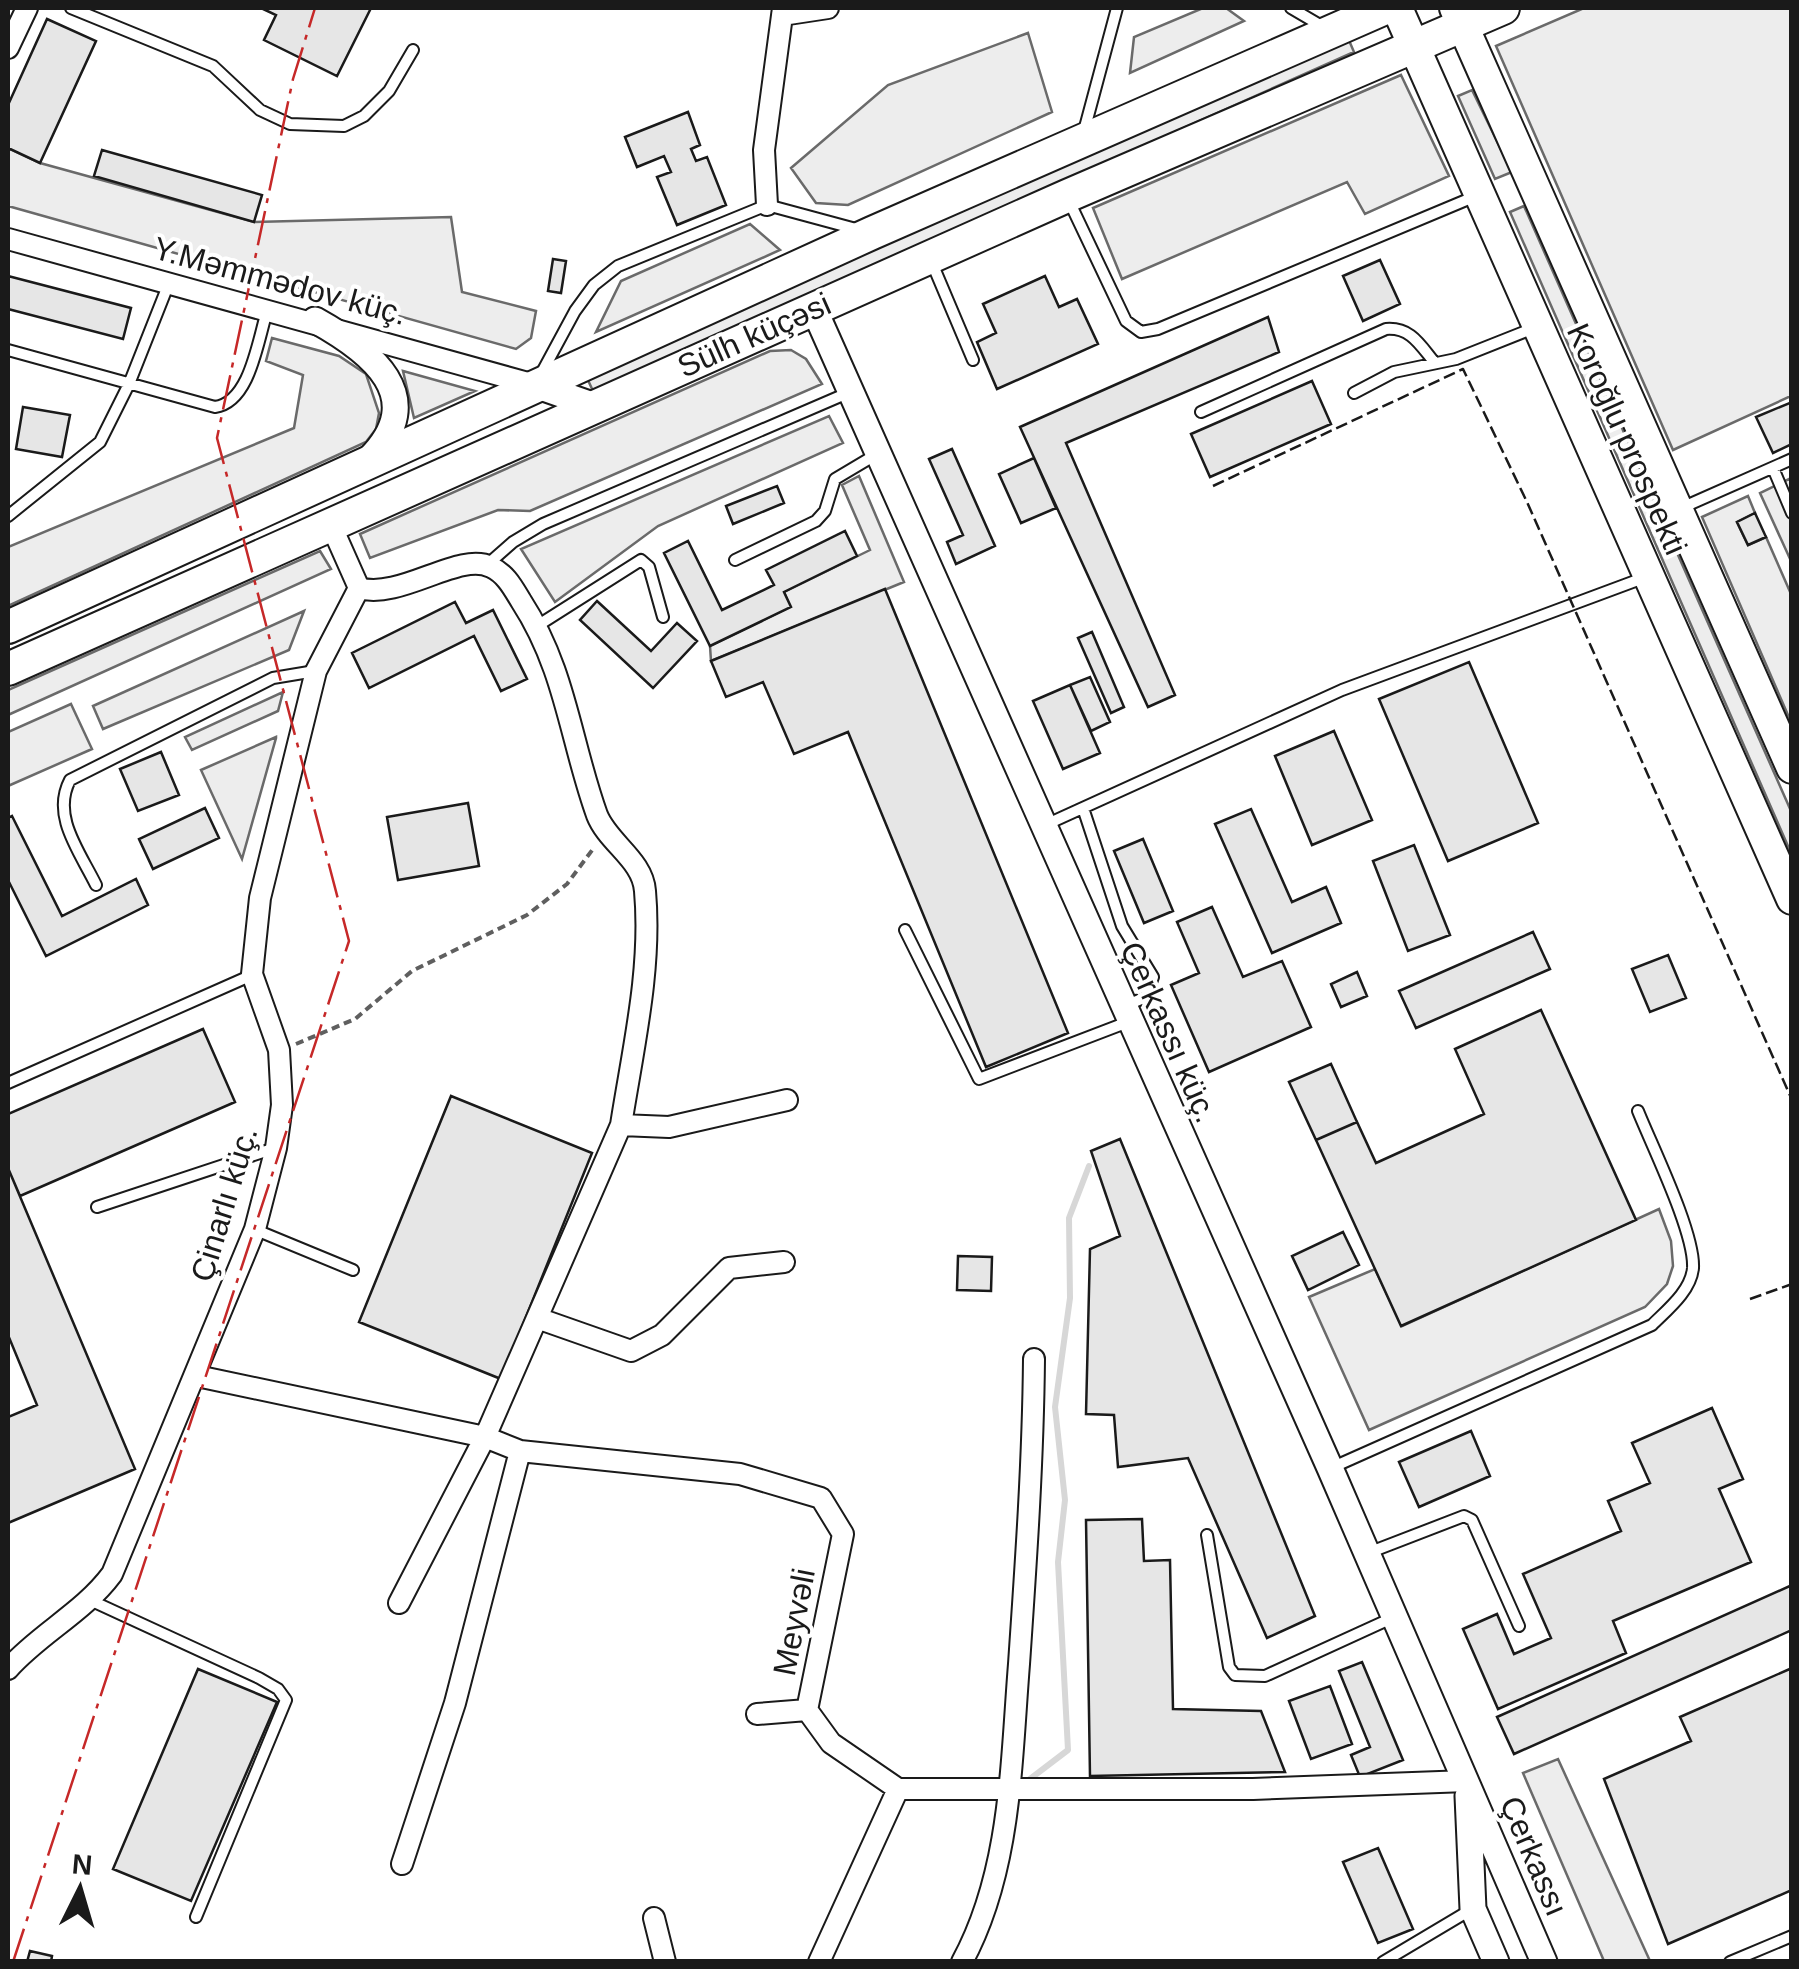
<svg xmlns="http://www.w3.org/2000/svg" width="1799" height="1969" viewBox="0 0 1799 1969" font-family="Helvetica,sans-serif">
<style>
.built{fill:#ededed;stroke:#6a6a6a;stroke-width:2.5}
.lines{fill:none;stroke-linecap:round;stroke-linejoin:round}
.stream{stroke:#d7d7d7;stroke-width:6}
.building{fill:#e6e6e6;stroke:#1a1a1a;stroke-width:2.5}
.service-casing{stroke:#1a1a1a;stroke-width:14}
.minor-casing{stroke:#1a1a1a;stroke-width:24}
.tertiary-casing{stroke:#1a1a1a;stroke-width:29}
.primary-casing{stroke:#1a1a1a;stroke-width:34}
.trunk-casing{stroke:#1a1a1a;stroke-width:36}
.path{stroke:#5f5f5f;stroke-width:4;stroke-dasharray:8 5;stroke-linecap:butt}
.service{stroke:#fff;stroke-width:10}
.minor{stroke:#fff;stroke-width:20}
.tertiary{stroke:#fff;stroke-width:25}
.primary{stroke:#fff;stroke-width:30}
.trunk{stroke:#fff;stroke-width:32}
.fence{stroke:#1a1a1a;stroke-width:2.5;stroke-dasharray:12 5;stroke-linecap:butt}
.power{stroke:#c62828;stroke-width:2.5;stroke-dasharray:35 8 5 8;stroke-linecap:butt}
.labels{text-anchor:middle;stroke-width:8;stroke-linejoin:round;paint-order:stroke}
.street-label{font-size:32px;fill:#1a1a1a;stroke:#fff}
</style>
<rect width="100%" height="100%" fill="#fff"/>
<!-- built -->
<path class="built" d="M1203,8h23l18,13 -114,52 4,-36z
M1584,8h207v388l-118,54 -177,-404z
M1028,33l24,79 -204,93 -32,-2 -25,-35 97,-83z
M1348,38l6,14 -761,339 -6,-13z
M1401,75l48,101 -84,38 -18,-32 -225,97 -29,-71z
M1472,90l40,82 -17,7 -37,-83z
M8,148l32,15 214,59 197,-5 11,75 74,19 -5,27 -15,11 -508,-143z
M1524,206l267,605v42l-281,-641z
M750,224l30,26 -184,82 25,-51z
M272,338l67,18 27,18 13,39 -3,16 -10,13 -358,164v-59l286,-119 9,-53 -37,-14z
M791,350l15,9 16,25 -292,127 -32,-1 -128,48 -10,-24 410,-183z
M403,371l72,20 -61,27z
M829,416l14,27 -185,83 -103,76 -34,-53z
M859,476l45,106 -193,79 -1,-15 80,-39 -6,-15 86,-42 -28,-65z
M1791,478v83l-31,-68z
M1748,496l7,17 -18,9 11,23 18,-8 25,57v128l-89,-205z
M320,551l11,18 -323,146v-25z
M304,611l-15,39 -186,79 -10,-23z
M283,692l-5,19 -86,39 -7,-13z
M71,704l21,45 -84,37v-54z
M276,737v1l-34,121 -41,-89z
M1659,1209l12,32 2,25 -6,18 -22,23 -276,123 -60,-133 66,-28 27,57z
M1558,1759l92,202h-46l-81,-188z"/>
<g class="lines">
<!-- stream -->
<path class="stream" d="M1030,1779l38,-29 -10,-188 7,-62 -10,-93 15,-109 -1,-80 20,-52"/>
</g>
<!-- building -->
<path class="building" d="M261,8h110l-34,68 -73,-36 12,-25z
M47,19l49,22 -56,122 -32,-15v-43z
M688,112l12,33 -9,4 5,12 11,-4 19,48 -49,20 -20,-48 14,-5 -7,-16 -27,11 -12,-30z
M102,150l160,45 -8,27 -160,-46z
M553,259l13,2 -5,32 -13,-2z
M1380,260l20,44 -37,17 -20,-45z
M8,276l123,32 -8,31 -115,-30z
M1045,276l14,31 18,-8 21,45 -101,45 -20,-47 19,-9 -13,-29z
M1268,317l11,35 -213,91 109,252 -27,12 -128,-280z
M1312,381l19,43 -121,53 -19,-43z
M1792,402v42l-19,9 -17,-36z
M23,407l47,8 -8,42 -46,-8z
M952,449l43,97 -39,18 -9,-22 16,-7 -34,-76z
M1034,458l22,50 -35,15 -22,-49z
M777,486l7,17 -51,21 -7,-18z
M1755,513l11,24 -18,8 -11,-23z
M845,531l12,25 -73,36 7,15 -81,39 -46,-93 24,-12 34,69 52,-25 -8,-15z
M885,589l183,444 -82,34 -138,-335 -54,22 -31,-72 -37,15 -15,-36z
M597,601l54,50 26,-28 20,18 -44,47 -73,-68z
M455,602l11,21 27,-13 34,69 -26,12 -27,-55 -105,52 -17,-35z
M1092,632l32,75 -13,6 -33,-75z
M1469,662l69,161 -90,38 -69,-162z
M1090,677l20,45 -19,9 -21,-46z
M1070,685l30,68 -37,16 -30,-68z
M1334,731l38,89 -60,25 -37,-89z
M161,752l18,43 -41,16 -18,-42z
M468,803l11,63 -81,14 -11,-63z
M205,808l14,30 -66,31 -14,-30z
M1251,809l41,93 34,-15 15,36 -69,30 -57,-129z
M12,816l50,100 74,-37 12,26 -102,51 -38,-76v-62z
M1143,839l30,72 -29,12 -30,-72z
M1414,845l36,90 -42,16 -35,-90z
M1212,907l31,70 39,-16 29,66 -102,45 -38,-87 28,-12 -22,-51z
M1533,932l17,37 -134,59 -17,-37z
M1668,955l18,43 -36,14 -18,-43z
M1357,972l10,24 -26,11 -10,-23z
M1541,1010l95,210 -235,106 -85,-186 41,-18 19,41 108,-49 -29,-65z
M203,1029l32,73 -215,94 -12,-28v-54z
M1331,1064l26,58 -41,18 -27,-58z
M451,1096l141,57 -91,226 -142,-57z
M1120,1139l195,477 -48,22 -79,-180 -70,9 -4,-52 -28,-1 4,-165 30,-13 -29,-85z
M8,1168l127,301 -127,54v-106l29,-12 -29,-70z
M1343,1232l16,33 -51,25 -16,-34z
M958,1256l34,1 -1,34 -34,-1z
M1712,1408l31,71 -24,10 32,73 -138,59 13,32 -128,56 -35,-80 34,-15 17,40 37,-16 -28,-64 98,-43 -13,-30 42,-18 -18,-40z
M1471,1431l19,45 -71,31 -20,-45z
M1142,1519l2,42 26,-1 3,149 88,2 24,61 -195,4 -4,-256z
M1792,1585v45l-278,124 -17,-37z
M1362,1662l41,98 -43,17 -9,-22 19,-8 -31,-76z
M1792,1668v222l-124,54 -64,-165 87,-38 -11,-24z
M198,1669l79,33 -86,199 -78,-32z
M1330,1686l22,58 -41,15 -22,-58z
M1378,1848l35,81 -35,14 -35,-81z
M30,1951l22,5 -1,6h-24z"/>
<g class="lines">
<!-- service casing -->
<g class="service-casing">
<path id="service" d="M71,8l142,58 47,44 30,14 54,2 20,-10 25,-25 24,-41
M1291,8l34,20
M1084,131l33,-123
M1069,201l57,120 15,11 17,-3 318,-133
M932,263l41,97
M8,350l207,57c36,-5 43,-69 53,-99
M541,374l34,-63 19,-26 24,-19 149,-61 89,24
M1354,393l40,-21 62,-13 78,-31
M1201,412l185,-83c25,-2 34,16 49,34
M1773,468l19,45
M1679,509l113,-50
M8,516l92,-74 29,-58 40,-101
M735,560l81,-39 9,-10 10,-32 42,-25
M488,564l25,-22 30,-18 307,-132
M537,626l104,-66 8,7 14,50
M1083,808l39,118 31,51 -7,20 -21,9
M1043,826l299,-136 304,-113
M96,885c-16,-33 -45,-69 -26,-105l203,-102 42,-7
M905,930l74,149 149,-57
M8,1083l244,-108
M97,1207l178,-59
M256,1230l97,40
M1331,1468l321,-143c15,-15 39,-34 41,-57 2,-35 -41,-122 -55,-157
M1207,1535l22,132 6,8 30,1 127,-58
M1368,1553l96,-37 8,4 47,106
M92,1601l167,77 19,11 8,11 -90,217
M1383,1962l89,-53
M1730,1962l62,-26"/>
</g>
<!-- minor casing -->
<g class="minor-casing">
<path id="minor" d="M782,15l46,-7
M8,48l19,-40
M767,205l-3,-55 19,-142
M8,239l527,146
M331,525l28,63c42,12 100,-37 132,-21 15,7 22,21 30,34 45,69 49,139 76,214 11,28 46,45 48,76 7,78 -12,157 -24,234
M537,1318l84,-193 48,2 118,-27
M197,1376l288,61 35,14 220,23 81,24 22,36 -36,176 24,33 67,46h355l214,-8
M399,1603l86,-166 52,-119 94,33 31,-16 67,-67 55,-6
M8,1669c32,-36 75,-56 104,-95l143,-345 21,-81 6,-43 -3,-55 -27,-76 8,-76 56,-227 43,-83
M757,1714l50,-4
M402,1864l53,-161 65,-252
M654,1918l11,44
M819,1962l79,-173
M962,1962c49,-90 49,-198 57,-298 7,-102 14,-203 15,-305"/>
</g>
<!-- tertiary casing -->
<g class="tertiary-casing">
<path id="tertiary" d="M814,309l516,1159 214,494
M315,320c56,31 116,77 54,139
M535,385l60,21
M1468,1796l5,113 23,53"/>
</g>
<!-- primary casing -->
<g class="primary-casing">
<path id="primary" d="M1397,8l395,891
M1455,8l337,760"/>
</g>
<!-- trunk casing -->
<g class="trunk-casing">
<path id="trunk" d="M8,627l864,-394 513,-225
M8,669l1059,-473 436,-188"/>
</g>
<!-- path -->
<path class="path" d="M296,1044l59,-25 57,-48 115,-56 40,-31 26,-35"/>
<!-- service -->
<use href="#service" class="service"/>
<!-- minor -->
<use href="#minor" class="minor"/>
<!-- tertiary -->
<use href="#tertiary" class="tertiary"/>
<!-- primary -->
<use href="#primary" class="primary"/>
<!-- trunk -->
<use href="#trunk" class="trunk"/>
<!-- fence -->
<path class="fence" d="M1213,486l250,-117 64,133 265,598
M1750,1299l42,-15"/>
<!-- power -->
<path class="power" d="M13,1962l336,-1021 -132,-503 76,-359 22,-71"/>
</g>
<g class="labels">
<!-- street labels -->
<g class="street-label">
<text transform="translate(280 281) rotate(15)" y="11">Y.Məmmədov küç.</text>
<text transform="translate(754 335) rotate(-24)" y="11">Sülh küçəsi</text>
<text transform="translate(1627 439) rotate(66)" y="11">Koroğlu prospekti</text>
<text transform="translate(1169 1032) rotate(66)" y="11">Çerkassı küç.</text>
<text transform="translate(224 1204) rotate(-73)" y="11">Çinarlı küç.</text>
<text transform="translate(794 1622) rotate(-79)" y="11">Meyvəli</text>
<text transform="translate(1534 1856) rotate(67)" y="11">Çerkassı</text>
</g>
</g>
<!-- border -->
<rect width="1799" height="1969" fill="none" stroke="#1a1a1a" stroke-width="20"/>
<!-- north arrow -->
<g transform="translate(80 1889) rotate(5)" stroke="#ffffff" stroke-width="8" paint-order="stroke">
<path d="M0-8L18 38L0 25L-18 38Z" fill="#1a1a1a"/>
<text y="-15" font-size="28" font-weight="bold" text-anchor="middle" fill="#1a1a1a">N</text>
</g>
</svg>
